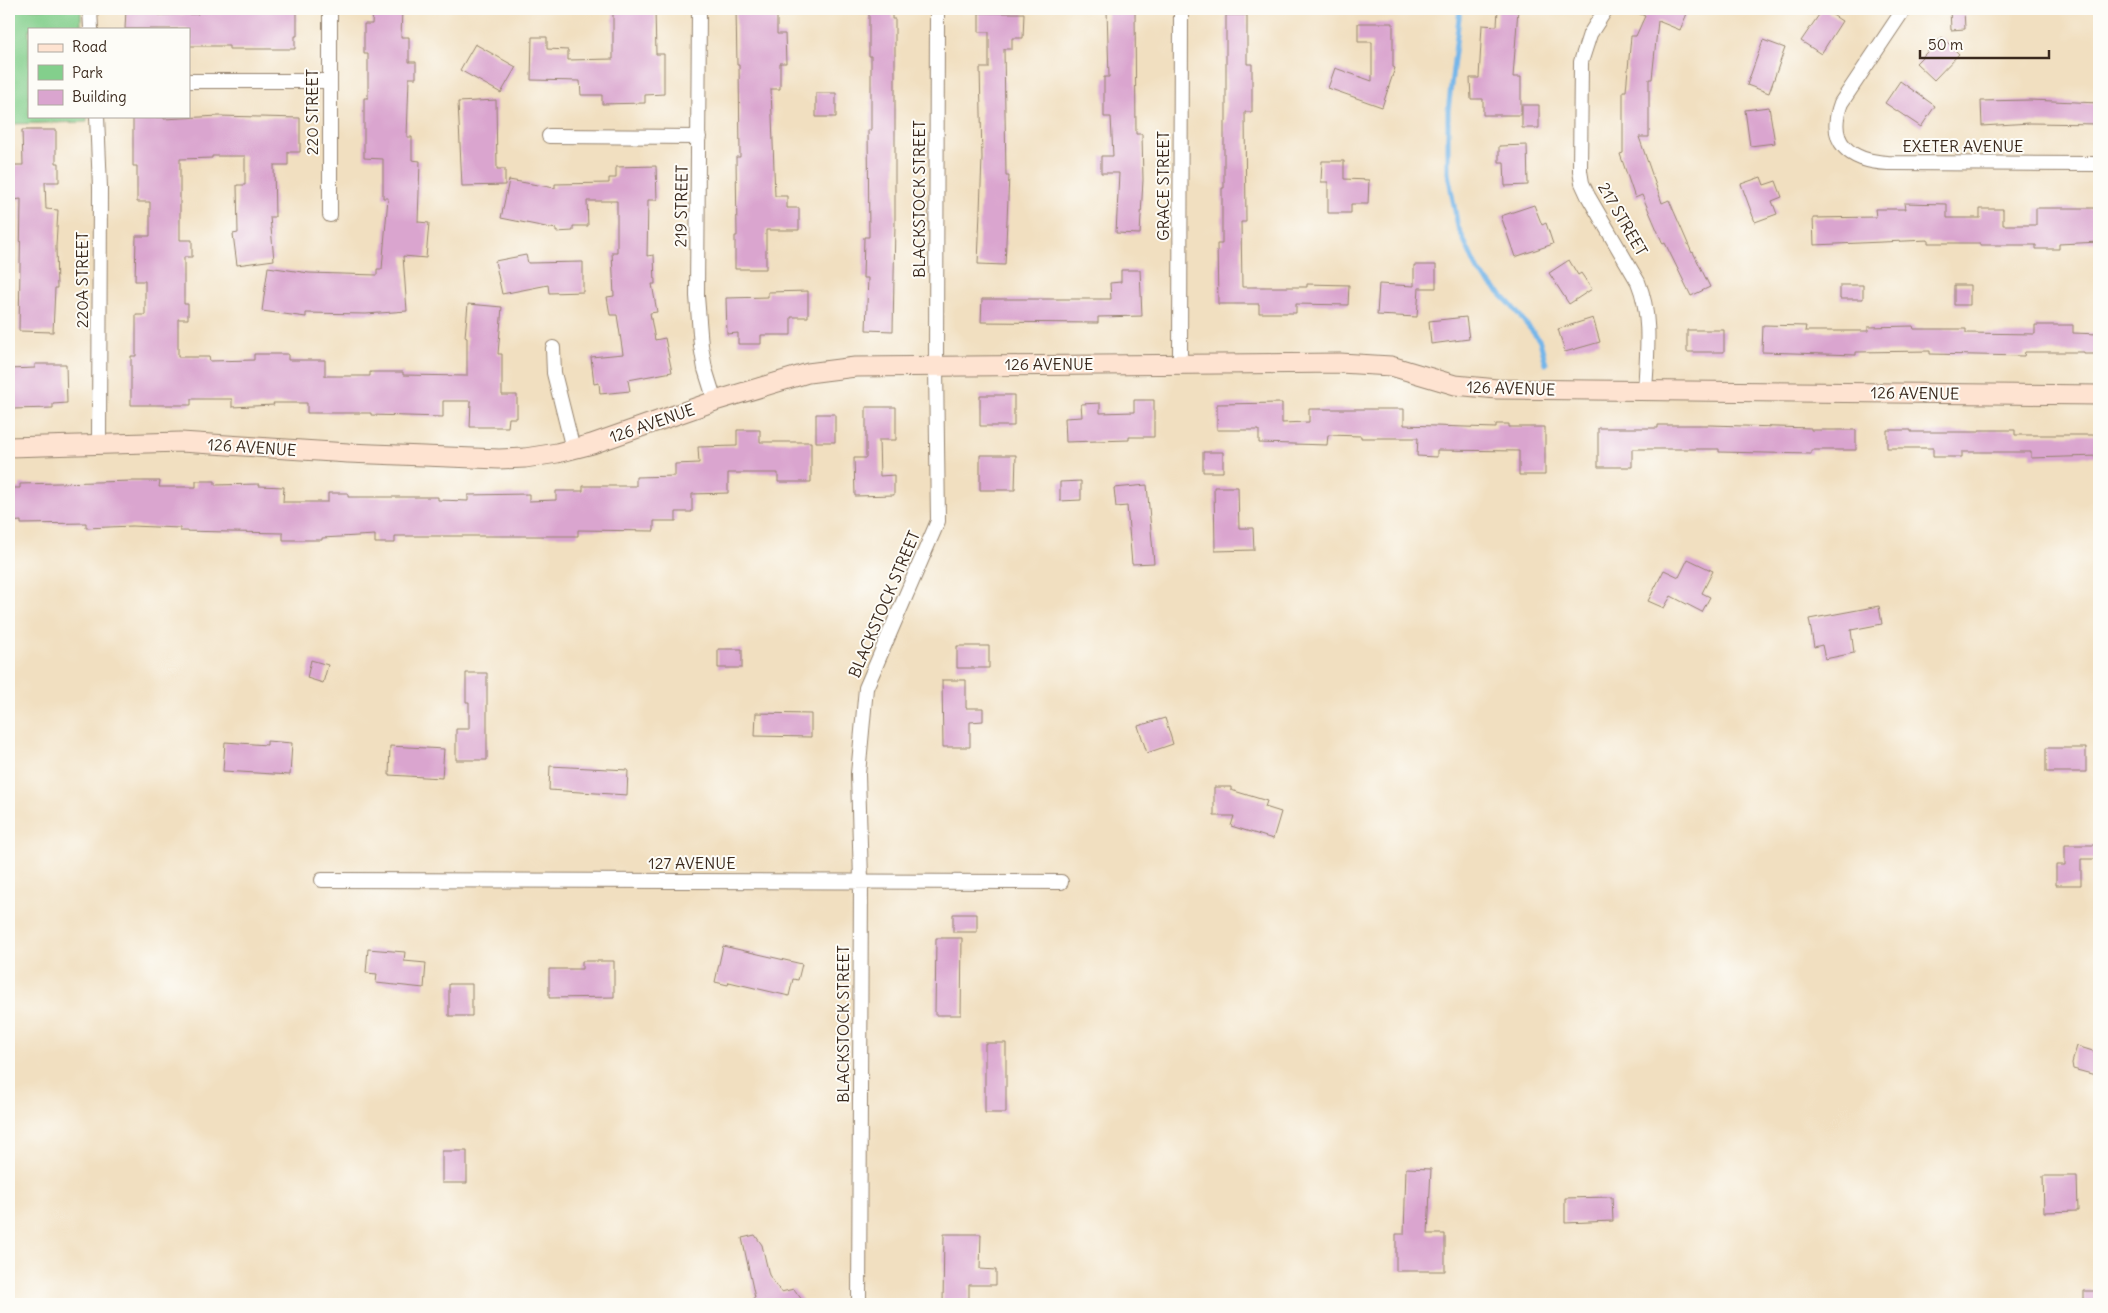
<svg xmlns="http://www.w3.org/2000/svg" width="2108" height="1313" viewBox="0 0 2108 1313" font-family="Delius,sans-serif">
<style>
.green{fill:#83cf8c;stroke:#5f7c55}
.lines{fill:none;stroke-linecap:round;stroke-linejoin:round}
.stream{stroke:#74b6e9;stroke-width:5}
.building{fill:#daa5cf}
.street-casing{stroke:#96846f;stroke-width:16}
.secondary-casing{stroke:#96846f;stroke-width:21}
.street{stroke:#fff;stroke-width:14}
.secondary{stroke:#fee3d1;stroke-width:19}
.labels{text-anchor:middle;stroke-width:4;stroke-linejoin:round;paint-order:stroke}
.street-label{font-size:16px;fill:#3b2a1e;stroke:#fdfcf7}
</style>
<rect width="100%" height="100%" fill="#fdfcf7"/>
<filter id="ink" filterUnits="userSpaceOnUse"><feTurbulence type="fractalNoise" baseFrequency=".02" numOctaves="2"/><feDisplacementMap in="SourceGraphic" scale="10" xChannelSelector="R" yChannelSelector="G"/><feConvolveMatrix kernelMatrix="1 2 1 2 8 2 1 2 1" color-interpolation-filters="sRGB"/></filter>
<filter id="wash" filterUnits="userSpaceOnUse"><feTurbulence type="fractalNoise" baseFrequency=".0096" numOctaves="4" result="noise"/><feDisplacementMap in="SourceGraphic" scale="20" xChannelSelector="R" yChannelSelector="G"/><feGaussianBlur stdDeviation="1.12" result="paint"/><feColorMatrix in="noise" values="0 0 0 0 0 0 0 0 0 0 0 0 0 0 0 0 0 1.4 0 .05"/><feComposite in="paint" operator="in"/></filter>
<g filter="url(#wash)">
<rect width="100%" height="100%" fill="#f1dfc0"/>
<!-- green -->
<path class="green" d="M9,9h72v20h-52v87h58v6l-78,2z"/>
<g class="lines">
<!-- stream -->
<path class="stream" d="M1460,9l-12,102v62l10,54 20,44 33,34 29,36 6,23"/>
</g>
<g id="blocks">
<!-- building -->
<path class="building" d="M126,9h34l-1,6 39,-1v-5h99v27h-2v13h-66v-3h-40v-17h-64z
M373,9h29l-1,28h8v25h7v16h-7l-2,59h5v23l8,1 -2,61 11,1 -3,35 -23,-2 4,55 -41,3 -60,-1v4l-44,-6 6,-44 41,6 68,2v-6h5l6,-71h-5v-39l-19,-1v-60h4v-44h-4v-30h8z
M613,9h42l1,45h8v40l-19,1v8l-43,1v-9h-21l-1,-14 -49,-1 1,-43h15v12l21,1v10l45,-1z
M736,9h41v25h8l1,29h-6v26h-9l4,107h12v12h12v22h-33v39h-31v-33h2l-1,-79h4l-1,-92h-2z
M869,9h23v10h3v205l-2,107 -27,-1 2,-52h-5l1,-41h5l-1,-107h3v-74h-2z
M1135,9l1,125h6l1,46 -3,54 -24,-1 3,-60h-18v-17h12l-2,-39h-7v-40h5l-2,-67z
M1498,9h20l-5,68h8v38h-38v-16h-12l-1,-21h9l3,-53 15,1z
M1628,9h61l-9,21 -22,-9 -6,58h-3v58h-10l23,66 7,-3 23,53 1,-1 17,35 -19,9 -26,-53 -2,1 -21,-49 -7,3 -15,-44 3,-1v-62h3l5,-55h5l9,-20z
M1823,9l19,12 -21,33 -20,-13z
M1950,9h14l1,20 -14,1z
M979,13h45l-1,25h-11v11h-8l2,127h3l-4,89 -27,-1 4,-106 -2,-90h9v-36h-10z
M1226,15h21v49h5v48h-7l1,110h-5l1,65h65v-3l42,1 -1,20 -52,-1v9h-37v-9h-41l-1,-60h5v-56h2v-66h2z
M1358,23h35v44l2,1 -13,39 -54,-19 7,-20 37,13v-39h-14z
M1942,37l17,17 -25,26 -18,-17z
M1763,40l22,8 -16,45 -22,-8z
M475,44l41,23 -15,26 -41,-23z
M1900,81l35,25 -14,21 -36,-24z
M816,93h20v24h-20z
M496,100l1,69h8v16l-43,1 -4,-84z
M2030,100l69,3v21l-69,-1 -48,3 -1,-25z
M1522,105h17v23h-17z
M1769,107l6,36 -25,3 -5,-36z
M219,116l81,2v34h-12v13h-14l1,52h-5l4,43 -37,5 -4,-31 5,-1 -1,-48h8v-29h-33v2l-32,1v81h12v17h-8v47h4v15h-10v38h31l1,4 44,-1v-6h34v6h37v16h45v-4h33v3l64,1v-38l-2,-1 3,-33 34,3 -4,47h4v41h15v23h-8l-1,9h-38l1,-26h-28v16l-72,-2v-2h-64v-10h-34l1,2 -42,2v-8h-41v6h-60v-49h5v-41h9v-34h-10l1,-45h14v-34h-13v-36h-4v-49h31v2z
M22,130h34v33h3v19h-14l1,27 12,1 -2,36 1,42h-2l-2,44 -34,-1 2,-132 -8,1 -1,-35h11z
M1527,145l1,40 -23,1 -1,-24h-5v-16z
M1322,161h22v18l25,1 -1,24h-17v9h-23v-31h-7z
M656,166l1,34h-9l-1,56 7,-1 1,29h-3l5,28 -7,1 5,27 10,-2 7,34 -44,8 2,11 -30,3 -1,-11 -5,1 -3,-27 32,-3 -6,-39h-7l-3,-18 7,-1 -2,-44h5v-51h-30l1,25h-15v5l-17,1v-3l-55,-11 8,-38 46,8v-4l54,-1v-5h7v-11z
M1761,177l3,8 12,-4 6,16 -10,4 5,13 -22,8 -14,-38z
M1904,203l43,1v14h33v-9h23v16h33v-17h63v34l-40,2v5h-23v-4h-56v-2h-52v-3l-114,5 -1,-27 63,-1 -1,-8h30z
M1534,205l8,20 4,-2 7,21 -38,13 -14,-41z
M526,255l2,8 55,-1v30l-34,1 -1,-8 -46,9 -7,-33z
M1569,260l9,15 3,-2 11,16 -23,15 -20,-31z
M1414,265h22v23h-17l-2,29 -40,-2 2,-31 35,2z
M1121,270h19l2,46 -44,1v6l-117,-1 1,-23h129l-1,-16 11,-1z
M1840,285h23v14h-23z
M1954,285h16v20h-16z
M808,291v26h-17v18h-30v9h-23v-11l-11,1 -1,-36 42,-1v-5z
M1466,317l3,22 -38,5 -2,-23z
M1593,318l7,24 -35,10 -7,-23z
M1763,325l43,1 -1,5h63v-4l45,-1 1,3h52v4l69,1v-9h38v8l26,1v20h-15v-2h-59l-1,4 -94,-2v-3l-74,1v3l-94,-3z
M1687,330h37v22h-37z
M35,364h31l1,39 -14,1v4l-42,1v-10h-2v-30l26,-1z
M980,395h34v31h-34z
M1134,400h20v37h-25v3l-63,2 -1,-24 17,-1 -1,-13 19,-1v10l34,-1z
M1282,403v20l27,-1v-13h95v16l92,3v-4h13v3h36v48h-26v-24l-82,-1v7l-20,-1 1,-18h-57v-2l-33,-1 -1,10 -68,-2v-13h-42v-26z
M866,407h30v33h-17l1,36 14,-1v20l-39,1 -1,-38h12z
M816,414h19v28h-19z
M1658,425h52l101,3v2h45v20h-45v4l-92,-2v-3h-87v18h-34v-39h60z
M737,430h23v12h51v40h-33v-9h-50v20l-36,1v18h-16v9h-22v10l-76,-1v6h-183v7h-20v-8l-53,3v2h-39v-7l-103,-2v-3l-48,-2 -46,2v-5l-65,1v-3l-12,1v-34h11v-4l113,-3h27l-1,6h37v-6h19v4l44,-1v2l25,1 -1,15h45v-9h20v4h90v3l30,1v-6l61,-1v7l27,-1v-9h27v-5h53v-9l39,-1v-12l24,-1 -1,-16 39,-1z
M1887,430h24v2h68v-2h36v5h84v21l-68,2v-6h-69v5h-29v-9h-46z
M1203,452h20v20h-20z
M980,455h36l-1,35h-35z
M1081,481v19l-21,1v-19z
M1147,485l7,78 -22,1 -5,-58 -11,1 -2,-19z
M1214,487h24l1,41h14l1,22 -39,1z
M1688,559l25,12 -11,22 8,4 -8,15 -31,-16 -7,12 -16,-7 16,-31 15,7z
M1879,606l3,18 -31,6 3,23 -29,6 -3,-14 -8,2 -5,-28z
M957,646h32v22h-32z
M718,649h24v19h-24z
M311,660l17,5 -5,18 -16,-5z
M466,673h21v87h-31v-31h13v-27h-3z
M942,680h24v28h17v13l-13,1v25h-27z
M756,713l55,1v23l-56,-1z
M1165,718l8,26 -26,9 -9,-27z
M267,741l25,2 -2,32 -67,-4 2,-29 42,3z
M390,746l54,3 -2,29 -53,-3z
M2046,748h40v24h-40z
M550,766l78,4 -1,25 -78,-5z
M1214,787h17v3l36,11 -2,6 16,5 -8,27 -42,-13 3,-10h-20z
M2065,845h34v14h-18v26h-25v-20h9z
M953,914h24v18h-24z
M936,938h26l-1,77h-26z
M723,946l79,18 -4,16 -5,-1 -4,17 -60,-14 -1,3 -13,-3z
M368,949l37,3 -1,9 22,2 -2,25 -48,-5 1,-9 -11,-1z
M582,961h32v36l-65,1v-29h33z
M449,984h23v32h-23z
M985,1043h21v70h-21z
M2077,1046l22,7v23l-26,-7 -1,-6z
M442,1151h25v32h-25z
M1406,1168l25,1 -3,65h17v37h-49v-37h8z
M2043,1176h34l1,35 -34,1z
M1612,1197l1,24 -48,2v-25z
M944,1234h37l-1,35 16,1v15h-27v19h-26z
M755,1235l7,10 7,30 12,17 13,-3 11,15h-51l-1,-6h2l-13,-60z
M2084,1291h15v13h-15z"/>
</g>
</g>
<g filter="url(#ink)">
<use href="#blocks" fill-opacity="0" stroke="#96846f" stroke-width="1"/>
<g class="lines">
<!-- street casing -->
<g class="street-casing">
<path id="street" d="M90,9l1,20
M699,9l-2,287 4,50 4,23 10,32
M1606,9l-16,25 -9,28 -1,109 2,12 6,13 50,86c14,34 9,72 7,109
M1904,9l-63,94c-15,40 9,58 47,60l211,1
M189,81h140
M97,116l3,72 -1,256
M549,136l150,1
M330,215v-206
M553,348l1,25 19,76
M1180,364l1,-355
M322,880l739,2
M859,1304l2,-424 -3,-106 8,-86 72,-167 -2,-155 1,-357"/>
</g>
<!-- secondary casing -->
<g class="secondary-casing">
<path id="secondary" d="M9,447l172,-5 167,11 151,6 26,-1 32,-5 35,-9 123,-43 93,-28 47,-6 485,-4 51,3 64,19 42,4 602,6"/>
</g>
<!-- street -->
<use href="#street" class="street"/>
<!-- secondary -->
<use href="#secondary" class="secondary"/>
</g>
</g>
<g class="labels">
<!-- street labels -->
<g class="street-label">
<text transform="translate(312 112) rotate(-90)" y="6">220 STREET</text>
<text x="1963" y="152">EXETER AVENUE</text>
<text transform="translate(1163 186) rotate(-90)" y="6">GRACE STREET</text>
<text transform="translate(919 199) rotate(-90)" y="6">BLACKSTOCK STREET</text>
<text transform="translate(681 206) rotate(-89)" y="6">219 STREET</text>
<text transform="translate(1623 219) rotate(60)" y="6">217 STREET</text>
<text transform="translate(82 280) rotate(-90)" y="6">220A STREET</text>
<text x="1049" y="370">126 AVENUE</text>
<text transform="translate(1511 388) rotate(2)" y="6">126 AVENUE</text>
<text transform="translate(1915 393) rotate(1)" y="6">126 AVENUE</text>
<text transform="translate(652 423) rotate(-19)" y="6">126 AVENUE</text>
<text transform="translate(252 447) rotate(4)" y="6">126 AVENUE</text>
<text transform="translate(884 604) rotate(-67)" y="6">BLACKSTOCK STREET</text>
<text x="692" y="869">127 AVENUE</text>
<text transform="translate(843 1024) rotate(-90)" y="6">BLACKSTOCK STREET</text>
</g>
</g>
<!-- margin -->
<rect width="2108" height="1313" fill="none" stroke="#fdfcf7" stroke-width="30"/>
<!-- legend -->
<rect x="28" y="28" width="162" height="90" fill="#fdfcf7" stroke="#afa8a0"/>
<rect x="38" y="44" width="25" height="8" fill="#fee3d1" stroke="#afa8a0"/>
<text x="72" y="52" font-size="15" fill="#3b2a1e">Road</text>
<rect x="38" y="65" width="25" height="15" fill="#83cf8c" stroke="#afa8a0"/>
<text x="72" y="78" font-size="15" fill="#3b2a1e">Park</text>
<rect x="38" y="90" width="25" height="15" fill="#daa5cf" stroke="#afa8a0"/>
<text x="72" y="102" font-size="15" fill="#3b2a1e">Building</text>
<!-- scale -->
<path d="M1920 50v8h129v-8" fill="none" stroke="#3b2a1e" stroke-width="2.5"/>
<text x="1928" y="50" font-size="15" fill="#3b2a1e" stroke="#fdfcf7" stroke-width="4" paint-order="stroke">50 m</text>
</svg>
